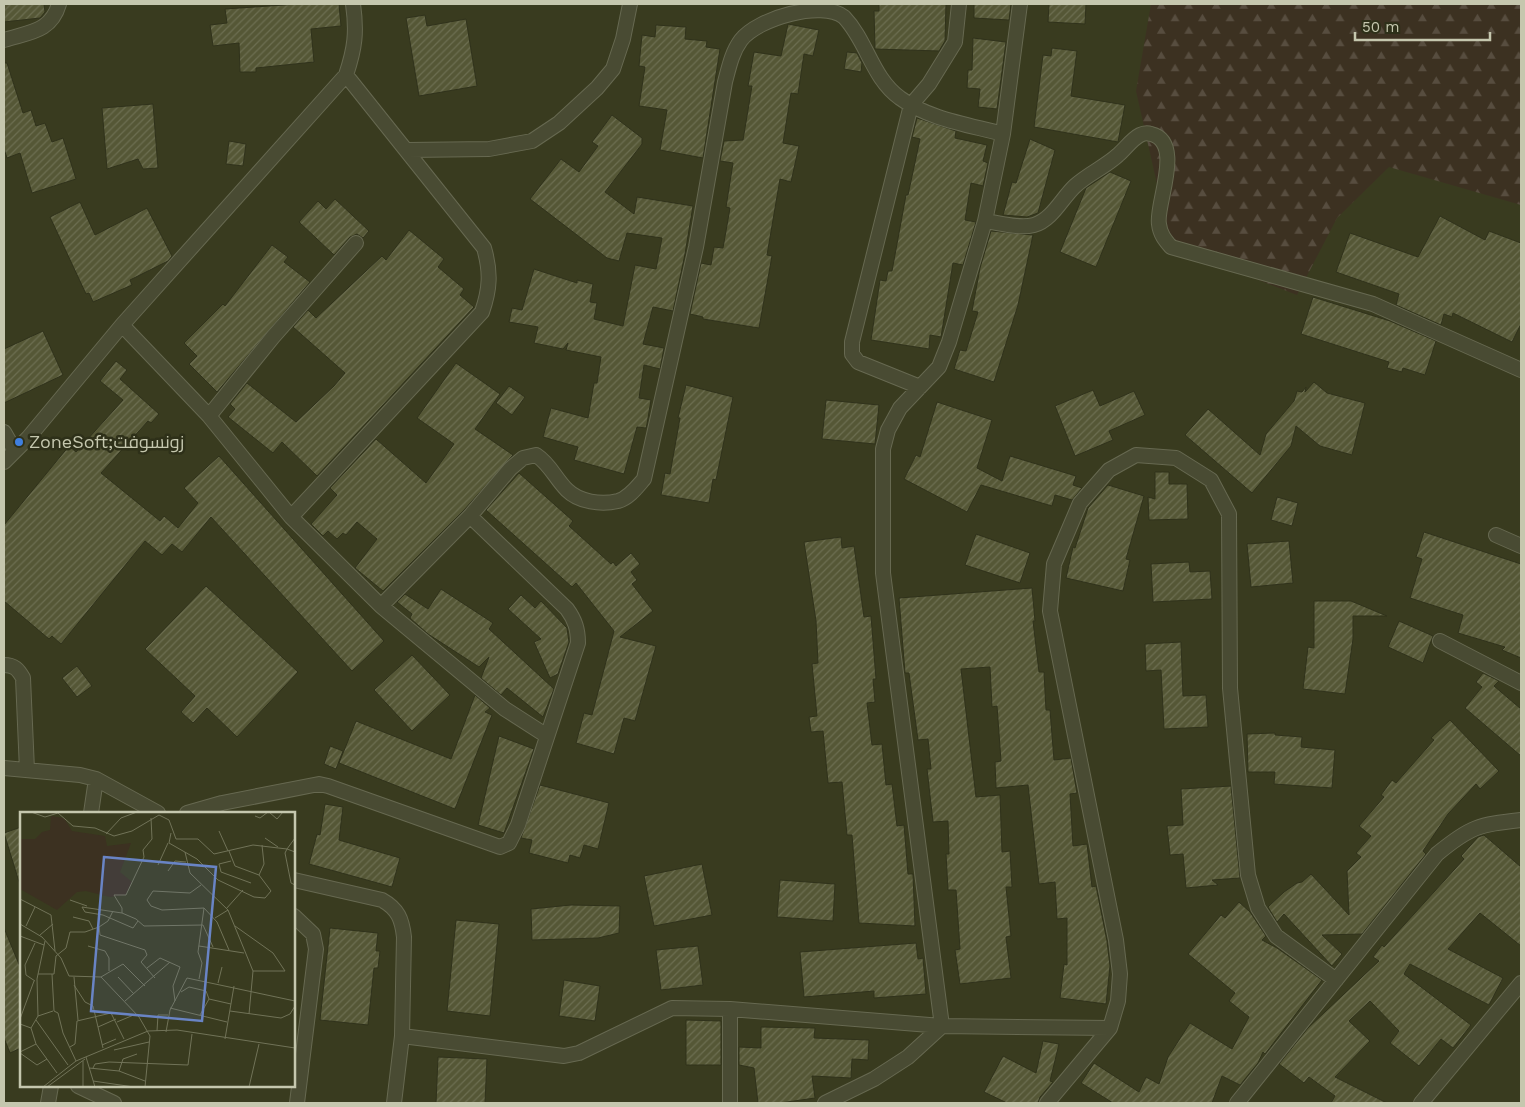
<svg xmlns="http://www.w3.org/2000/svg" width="1525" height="1107" viewBox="0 0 1525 1107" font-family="'Work Sans',Cairo,sans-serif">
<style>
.forest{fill:url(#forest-firs)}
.building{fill:url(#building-hatch);stroke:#30321b}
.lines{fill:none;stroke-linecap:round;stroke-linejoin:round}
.minor-casing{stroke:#676951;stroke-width:16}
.minor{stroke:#494b33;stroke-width:14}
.shop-dot{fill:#3f7fe0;stroke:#2e3019;stroke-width:2}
.labels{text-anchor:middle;stroke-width:5;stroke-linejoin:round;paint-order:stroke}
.poi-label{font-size:18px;fill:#c5c7ae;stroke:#2e3019;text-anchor:start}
.inset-road{fill:none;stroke:#717358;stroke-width:1}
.view{fill:#6984c5;fill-opacity:0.15;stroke:#6984c5;stroke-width:2.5}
.inset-edge{fill:none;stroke:#c5c7ae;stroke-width:2.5}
</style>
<defs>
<pattern id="forest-firs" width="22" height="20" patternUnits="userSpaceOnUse" patternTransform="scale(1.25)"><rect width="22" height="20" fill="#3c3121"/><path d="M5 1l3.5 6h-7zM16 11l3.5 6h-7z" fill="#574d3f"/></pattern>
<pattern id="building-hatch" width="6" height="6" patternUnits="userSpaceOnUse" patternTransform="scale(1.25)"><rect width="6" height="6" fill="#555736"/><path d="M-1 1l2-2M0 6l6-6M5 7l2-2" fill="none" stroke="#6c6e51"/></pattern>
</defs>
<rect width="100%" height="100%" fill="#393b1f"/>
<!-- forest -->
<path class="forest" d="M1151,4h370v201l-132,-38 -52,51 -40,77 -126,-49 -35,-155z"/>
<!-- building -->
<path class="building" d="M4,4h40l1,8 -5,6 -36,4z
M298,4h41l2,22 -30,3 3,33 -58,6v4h-16l-1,-29 -26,3 -3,-21 17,-2 -2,-14z
M879,4h67l-1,37 -6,10 -64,-2 -1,-38h5z
M974,4h37l-2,16 -35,-2z
M1049,4h37l-1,20 -37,-2z
M425,15l2,11 39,-7 11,67 -58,10 -13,-78z
M788,24l31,6 -6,26 -9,-2 -6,40 -7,-1 -8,50 16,3 -8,36 -11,-3 -13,76 5,1 -13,72 -56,-9v-2l-13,-3 11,-51 10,2 3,-18 9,1 7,-40 -4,-1 7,-44 -13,-2 4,-20 19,-1 9,-54h-4l6,-34 27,4z
M656,25l30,2 -1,12 22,2 -1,6 14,2 -17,109 -43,-8 7,-40 -28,-4 6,-39 -6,-1 3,-31 13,2z
M973,38l33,4 -9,67 -19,-2 2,-18 -13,-1 1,-18h4z
M1052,48l25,3 -6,45 54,9 -7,37 -84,-15 9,-72 8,1z
M847,52l10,1 5,10 -1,9 -17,-3z
M4,63h3l16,50 8,-3 5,16 9,-3 7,19 11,-4 13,41 -44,14 -12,-40 -13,5 -3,-9z
M153,104l5,64 -15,1 -5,-10 -31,10 -5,-61z
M612,115l30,23v6l-37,48 29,22 3,-17 56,9 -8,48 -12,57 -20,-4 -10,37 21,4 -4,21 -16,-4 -5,33 12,2 -4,24 -1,4 -9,-1 -13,47 -50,-14 4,-13 -35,-10 8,-29 37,10 6,-35h3l4,-26 -35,-7 2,-7 -5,6 -29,-6 4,-16 -29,-5 3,-14 10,2 12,-41 43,14v-3l16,4 -3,18 7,1 -3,16 29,7 12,-61 21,4 6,-31 -35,-5 -8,28 -12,-3 -77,-59 31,-40 18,13 19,-26 -6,-4z
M917,118l39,13 -1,7 32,7 -4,16 5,2 -5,23 -12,-3 -6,37 11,2 -13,43 -10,-2 -12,74 -11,-2 -1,14 -58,-9 9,-60 6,1 2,-10h4l14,-76h2l12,-56 -8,-2z
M1030,139l25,11 -17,63 -11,4 -24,-2 9,-33 4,1z
M229,141l17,3 -3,22 -17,-2z
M1110,172l21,9 -35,86 -36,-15 26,-64z
M335,199l34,32 -6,7 -6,-4 -7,3 -16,18 -35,-33 19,-21 8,8z
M80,202l15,33 52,-27 25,48 -4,5 -38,19 2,5 -39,17 -4,-9 -3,1 -36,-77z
M1440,216l45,24 4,-9 32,12v81l-9,18 -59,-29 -1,4 -8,-3 -3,11 -45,-20 3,-11 -63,-22 14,-39 68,24z
M409,230l35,29 -6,8 26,22 -4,6 14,12 -157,169 -35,-34 -9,11 -45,-36 7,-8 -5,-5 17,-21 49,39 38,-36 11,-13 -52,-46 15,-17 8,8 66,-62 4,4z
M991,231l42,4 -15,70 -24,77 -40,-13 6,-19 6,1 12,-39 -6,-1 8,-43z
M272,245l16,12 -4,5 26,20 -93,110 -28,-28 8,-8 -13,-13 39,-39 2,2z
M1313,297l77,24 46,20 -11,34 -22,-7 -1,4 -15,-4 2,-6 -88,-28z
M43,331l20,44 -59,28v-54z
M116,361l11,9 -7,9 39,35 -8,9 -3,-2 -47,52 59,48 4,-5 14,12 20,-25 -14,-15 35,-32 165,185 -32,30 -141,-154 -29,35 -10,-8 -10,11 -17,-14 -84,103 -9,-8 -3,3 -45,-38v-76l65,-79 7,6 47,-52 -23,-19z
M456,363l44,31 -25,35 38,26 -49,55 -81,81 -28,-23 22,-29 -20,-17 -11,13 -3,-2 -6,6 -9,-8 -5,5 -12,-12 26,-29 -7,-7 46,-49 50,44 28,-39 -37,-26z
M1314,382l13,11 38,10 -13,52 -32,-9 -24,-20 -5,20 -39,47 -67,-58 23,-26 52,46 6,-21 28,-33 3,-10 5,1 4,-5 -1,5z
M686,385l47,12 -17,83 -3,-1 -4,24 -48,-8 4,-22 5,1 10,-56h-2z
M509,386l16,11 -13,18 -16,-12z
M1093,390l7,16 34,-15 11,24 -36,16 4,9 -38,16 -20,-50z
M826,400l53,5 -4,39 -53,-5z
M937,402l55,18 -15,48 25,13 8,-25 66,20 -3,9 9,3 -10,12 -17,-5 -3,11 -71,-21 -14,27 -63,-33 12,-24 4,2z
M1155,472h14v12h18l1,35 -39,1 -1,-23 7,2z
M519,473l54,48 -4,5 42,38 2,-2 3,4 15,-13 9,11 -9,8 6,8 -5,4 21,27 -33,26 36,9 -21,75 -11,-3 -10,36 -38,-11 8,-30 8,2 22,-84 -38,-48 -4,4 -86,-77z
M1108,485l36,11 -18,63 4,1 -7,31 -57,-13 7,-31 2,1 13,-40z
M1277,497l21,6 -6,23 -21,-6z
M1424,532l97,32v94l-19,-8 3,-3 -47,-14 5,-18 -53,-17 12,-39 -6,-2z
M976,534l54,19 -10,30 -55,-18z
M841,537l1,11 12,-2 10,71 7,-1 5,63h-3l2,23 -8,1 5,42 10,-1 4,41 6,-1 5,42 7,-1 4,49h5l2,52 -56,-3 -7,-88h-5l-5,-53 -14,1 -5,-52 -12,1 -2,-15 8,-1 -5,-52 6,-1 -2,-42 -12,-79z
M1289,541l4,42 -42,4 -4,-43z
M1189,562l1,10 20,-1 2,28 -59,3 -2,-38z
M206,586l92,86 -61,65 -30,-29 -14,15 -12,-11 14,-16 -50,-47z
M1032,588l3,33h-2l6,51h5l2,38h4l4,50 17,-2 6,35 -7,1 3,52 14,-2 5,43 4,-1 11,55 3,25 -4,38 -46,-6 4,-34 3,1v-47l-10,1 -2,-37 -16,2 -11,-99 -32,3 -1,-26 6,-1 -4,-55 -5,1 -2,-40 -29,2 15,128 24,-2 2,57 8,-1 2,36h-6l5,49 -5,1 5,41 -51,6 -5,-34 5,-1 -4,-59h-8l-2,-36h3l-1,-33 -15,1 -6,-53h4l-3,-30 -10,1 -9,-67h-4l-6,-75z
M441,589l52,34 -4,6 65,60 -11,28 -36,-29 -6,7 -20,-17 8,-21 -10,10 -51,-33 -18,-16 2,-4 -15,-12 8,-8 23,15z
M521,595l14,13 6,-7 26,27 2,14 -11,32 -8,4 -16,-36 7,-3 -33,-30z
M1314,601h37l36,15h-34v23l-8,55 -42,-5 5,-42 6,1z
M1399,621l34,15 -10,27 -35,-16z
M1181,642l2,54 23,-1 2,32 -44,2 -3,-59 -15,1 -1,-27z
M412,655l38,40 -38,36 -38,-41z
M77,666l15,20 -15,11 -15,-19z
M1483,673l16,8 -5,5 27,23v47l-56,-48 17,-21 -6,-5z
M475,695l15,13 -5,4 7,3 -37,94 -116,-46 17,-42 95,38z
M1450,720l49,51 -19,18 -4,-5 -28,30 -25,37 3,3 -64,80 -40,1 20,19 -10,12 -48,-52 -7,8 -9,-15 16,-15 13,-9 5,-1 9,-8 38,41 -2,-44 14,-14 -5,-4 15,-17 -12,-10 25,-29 -3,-2 11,-15 4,3 38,-43 -3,-2z
M1275,733v2l27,2 -1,10 34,3 -3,38 -58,-4 1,-12h-27l-1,-38z
M499,736l35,13 -30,84 -26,-8z
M330,746l13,5 -7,18 -12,-5z
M540,785l69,18 -11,46 -14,-4 -4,13 -10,-3 -2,8 -39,-10 3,-13 -11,-2z
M1231,786l9,92 -28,2 6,5 -32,3 -3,-34 -13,1 -3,-29 16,-1 -2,-36z
M325,804l18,3 -4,33 61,18 -8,29 -83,-23 8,-30 3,1z
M21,827v55h-2l-15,-49z
M1484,835l37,32v79l-41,-33 -32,36 55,29 -14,27 -79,-41 -6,10 67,51 -18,23 -12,-9 -22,27 -29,-23 9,-12 -29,-30 -21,20 21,20 -35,36 52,26h-56l4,-7 -26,-19 -5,6 -25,-19 29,-36 71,-67 -6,-4 9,-12 2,2 80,-88 -3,-3 17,-19z
M702,864l10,51 -58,11 -10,-50z
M780,880l55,4 -2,37 -56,-4z
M1239,902l11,10 16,24 -4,4 15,8 45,32 -57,74 -2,-2 -5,11 -18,22 -18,-9 -10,27h-99l-32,-20 13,-20 45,29 7,-15 13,7 9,-27 22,-34 42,26 17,-32 -20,-16 6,-8 -47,-39 33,-39 4,3z
M571,905l49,1 -1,27 -21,5 -66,2 -1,-31z
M456,920l43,4 -9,92 -43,-5z
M4,928l17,41v79l-11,5 -6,-15z
M330,928l48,5 -2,18h4l-2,17h-4l-6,57 -48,-5z
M916,943l2,16 5,-1 3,36 -52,4v-7l-70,6 -4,-45z
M698,946l5,39 -42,5 -5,-40z
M564,980l36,6 -5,35 -36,-5z
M686,1020l35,1v44h-35z
M761,1027l54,1 -1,10 55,2 -1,20 -16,-1 -1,19 -39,-2 3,22 -35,5h-22l-4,-35 -15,-3v-18l22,1z
M1043,1041l16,3 -9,37 3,1 -13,15 -2,6h-31l-23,-11 19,-36 33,17z
M438,1057l49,2 -2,44h-49z"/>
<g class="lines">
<!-- minor casing -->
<g class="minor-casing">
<path id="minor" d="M4,40c25,-8 47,-8 55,-36
M408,150l81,-1 43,-8 27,-18 38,-35 16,-19 10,-30 7,-35
M985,221c15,2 34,8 49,4 18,-5 28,-27 41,-39 13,-12 30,-19 43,-31 7,-6 14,-16 22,-20 4,-2 8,-2 11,-1 34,8 4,72 8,90 1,10 6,16 12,23l202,57 148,66
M122,325l87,91 82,101 90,89 124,103 42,27
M920,387l-62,-25 -6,-8v-12l59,-237 18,-21 26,-42 4,-38
M209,416l64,-79 83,-94
M4,432l11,19
M4,462l24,-24 94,-113 224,-250c9,-27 11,-43 7,-71
M291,517l191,-205c8,-23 9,-40 2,-64l-138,-173
M1496,535l25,11
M381,606l89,-90 40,-47 13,-11 13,-3c14,9 19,23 31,35 12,12 34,15 51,11 11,-3 19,-14 26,-22l52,-232 29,-165c4,-15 7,-30 16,-42 17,-22 81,-40 103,-23 23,24 28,61 56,81 28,21 70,27 103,36
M1440,641l81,42
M4,665c10,0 14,4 19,13l4,92
M4,768l76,7 16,4 62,34
M91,813l5,-34
M187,813l35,-10 97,-19 9,2 172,61 9,-4 9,-18 60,-182c0,-14 -3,-23 -11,-34l-97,-93
M294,880l88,20c16,9 20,19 22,37l-2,99 -8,67
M294,916l19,18 3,15 -19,154
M730,1009v94
M402,1036l162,20 15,-3 93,-45 58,1 212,17 168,2
M78,1086l36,17
M48,1103l3,-17
M825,1103l49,-24 34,-22 34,-31 -59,-453v-124l5,-19 12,-22 39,-41 10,-25 36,-121 18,-87 17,-130
M1047,1103l63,-75 8,-27 2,-27 -4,-34 -66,-329 4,-47 26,-61 29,-33 27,-15 40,3 35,22 18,34 1,174 18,187 10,33 18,28 60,44
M1237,1103l200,-249c34,-28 41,-29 84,-34
M1421,1103l100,-120"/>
</g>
<!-- minor -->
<use href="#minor" class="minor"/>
</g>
<!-- markers -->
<circle class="shop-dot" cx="19" cy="442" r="5"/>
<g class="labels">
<!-- poi labels -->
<g class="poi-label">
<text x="29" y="448">ZoneSoft;زونسوفت</text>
</g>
</g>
<!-- overview -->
<g transform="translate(20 812)">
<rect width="275" height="275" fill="#393b1f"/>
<path d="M31,4l13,2 8,13 33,5 2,10 24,-3 -11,29 12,10 -6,13 -16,2 -24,-6 -9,1 -20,18 -37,-21v-50h15l7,-7 8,-2z" fill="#3c3121"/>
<path class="inset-road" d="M11,0l14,5 13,-4 15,13 22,2 19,8 18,-5 27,-16 10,5 7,19h22l16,15 39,-9 34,4 8,-11M249,0l8,7 6,-7M235,4l5,2 8,-6M199,19l9,20M151,21l-2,10 28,16 21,21 36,17 11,1 6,-7 -12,-16 5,-11 -2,-19M86,22l15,-16 16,-6M245,26l13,9M209,39l6,15 24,9M165,40l5,21 38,37 25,61 -4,43M275,40l-8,-3 -2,4 6,30 4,2M211,49l-12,3 2,8 30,11M138,53l10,-22M148,59l7,-10 11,1M181,73l-11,8 -37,-2 -6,9 4,6 11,4 42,-2 13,14 12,28M0,87l31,16 4,36M50,88l17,6M206,97l17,-19M93,99l-5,10 -9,6 1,8 45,15 2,5 -6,7 14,16M102,101v-5l-8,-13h12l18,-38 -1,-7 9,-11 -1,-21M53,105l16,4 4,8M195,106l13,-8M118,109l-5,7 -30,-13 -18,-3 -3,-5 40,6 14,6 8,7 59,-1 10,22M0,112l22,13 19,21 8,18 32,1 38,40 11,19 -5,51M6,114l9,-19M215,114l38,27 12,18h-32M20,123l13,-11M0,124l24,9M68,134l17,5 4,7v13M179,134l45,7M127,156l13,-10 20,9 -7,19 2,15M18,162h16l2,-18 10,-8 4,-16h15l14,-5M32,162l2,37 4,2 5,20 13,28M54,165l4,43M81,165l22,-13 22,22M98,165l16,17M179,167l3,-16 -4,-11 6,-44M15,169l-9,-6 -1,-10 10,-22M198,171l4,-16M54,173l11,17 8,4 10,42M161,180l8,-5 17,4 3,8M105,189l45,-39M150,196l57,14M210,199l51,7 9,-4 5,-8M180,203l9,-16 22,5M18,204l15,-5M0,207l14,-38M16,208l32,45M97,210l19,-8M0,212l11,4 5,16 21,29M78,215l18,-8M11,216l7,-12 -1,-37 8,-38M137,219l1,-16h10M146,220l4,-22 17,-32 108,23M205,227l9,-53M82,233l14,-6M50,235l5,-3 2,-23 34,-8 13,26M94,238l35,-8M0,240l16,-8M0,241l17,12 10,-6M66,245l9,30M69,256l30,3 26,10M73,256l2,-4 14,-2 79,3 4,-31M99,259l4,-12 14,-5M73,269l41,6M23,275l33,-26 72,-30 29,-1 118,18M27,275l38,-28M63,275v-26M229,275l10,-43"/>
<path class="view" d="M84,45l112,10 -14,154 -111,-10z"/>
<rect width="275" height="275" class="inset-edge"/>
</g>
<!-- border -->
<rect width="1525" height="1107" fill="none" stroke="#c5c7ae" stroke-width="10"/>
<!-- scale -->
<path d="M1355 32v8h135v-8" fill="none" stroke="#c5c7ae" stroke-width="2.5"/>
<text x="1362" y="32" font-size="15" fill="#c5c7ae" stroke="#2e3019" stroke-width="4" paint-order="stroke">50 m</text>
</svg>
